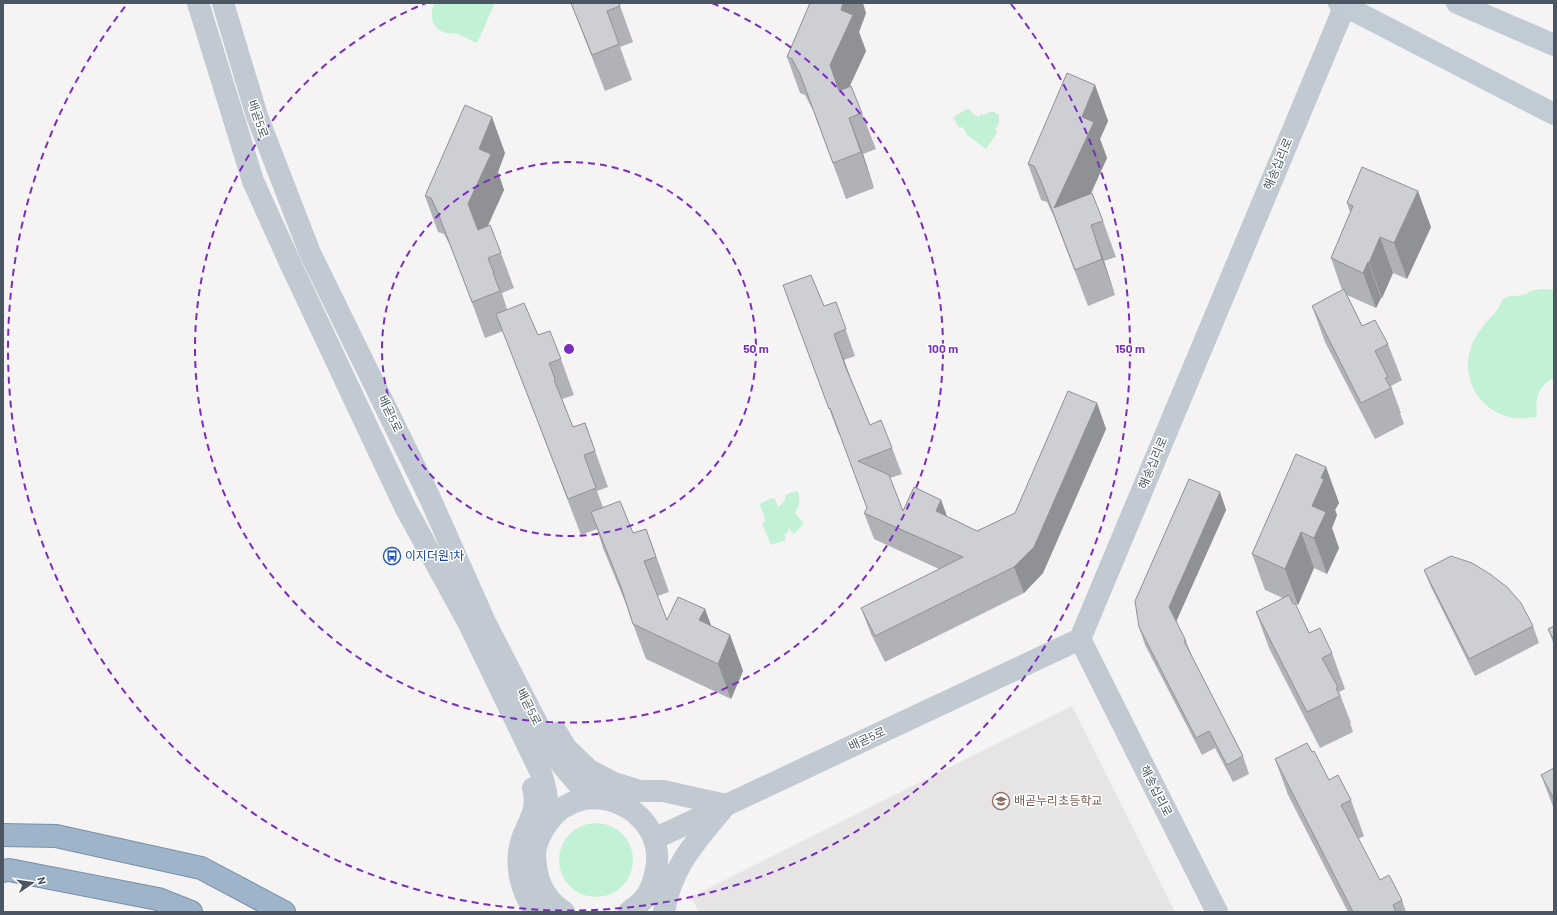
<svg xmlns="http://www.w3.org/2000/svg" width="1557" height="915" viewBox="0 0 1557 915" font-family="Barlow,'Noto Sans KR',sans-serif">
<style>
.education{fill:#e6e4e5}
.green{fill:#c3f1d5}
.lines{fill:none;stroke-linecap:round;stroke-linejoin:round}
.trunk-casing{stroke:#7690ad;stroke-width:24}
.tertiary{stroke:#c1cad2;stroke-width:22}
.secondary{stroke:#c1cbd6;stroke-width:22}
.trunk{stroke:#9fb4c9;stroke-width:22}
.wall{fill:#b0b2b7}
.shaded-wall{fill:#909195}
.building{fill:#cdcfd5;stroke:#909195}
.ring{fill:none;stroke:#7b2cbf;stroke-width:2;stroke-dasharray:7 5}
.labels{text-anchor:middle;stroke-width:3;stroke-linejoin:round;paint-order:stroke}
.street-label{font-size:12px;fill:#4a5661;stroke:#fff}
.transit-label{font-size:12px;fill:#164399;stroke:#fff;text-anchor:start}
.education-label{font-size:12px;fill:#785e54;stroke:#fff;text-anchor:start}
.centre{fill:#7b2cbf;stroke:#fff;stroke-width:2}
.ring-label{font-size:12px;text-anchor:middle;font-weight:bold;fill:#7b2cbf;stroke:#fff;stroke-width:3;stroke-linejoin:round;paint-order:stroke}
</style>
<rect width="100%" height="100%" fill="#f5f3f3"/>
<!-- education -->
<path class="education" d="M1072,706l103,206h-476l-8,-15z"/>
<!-- green -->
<path class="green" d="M435,3h58l1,2 -17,38c-6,-2 -13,-7 -20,-9 -6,-1 -11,0 -16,-3 -10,-5 -12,-19 -6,-28z
M969,108l4,6 5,3 3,-3 3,1 8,-4 7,4v8l-4,6 2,4 -11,16 -19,-14 -4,-8 -4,1 -6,-11z
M1543,289l11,1v88c-17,8 -19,22 -17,39 -8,1 -15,2 -22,1 -32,-4 -54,-36 -45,-67 4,-15 14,-27 25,-38 5,-5 4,-11 10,-15 7,-4 11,-1 18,-3 3,0 5,-3 8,-4 4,-1 8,-2 12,-2z
M796,491l2,1c3,13 1,12 -3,22l9,9 -10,11 -6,-6v4l-4,2 2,4 -1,2 -14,5 -9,-22 4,-2 -6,-16 1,-2 12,-5 2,1 3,7h2l5,-6v-5z
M559 860a37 37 0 1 1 74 0a37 37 0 1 1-74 0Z"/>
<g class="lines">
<!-- trunk casing -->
<g class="trunk-casing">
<path id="trunk" d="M3,835l53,1 145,32 83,44
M3,871l6,-1 149,29 33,13"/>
</g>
<!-- tertiary -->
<path class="tertiary" d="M198,3l55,178 38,84 114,242 64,117 72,149c7,21 7,30 5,52
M223,3l34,113 53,137 119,243 56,126 56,109 21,34 19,22 22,12
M557,733l9,15 23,22 25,13 26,8h23l63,14c-28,34 -55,61 -62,107
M533,788c6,21 -4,32 -11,51 -8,24 -2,54 15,73
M654,839l426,-200
M564,912c-21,-14 -28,-32 -29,-57 0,-10 6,-22 12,-31 35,-53 121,-17 109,46 -2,10 -6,23 -13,30 -4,5 -10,8 -14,12
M1217,912l-137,-273 266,-636"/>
<!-- secondary -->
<path class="secondary" d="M1339,3l215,111
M1457,3l97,42"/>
<!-- trunk -->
<use href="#trunk" class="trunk"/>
</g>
<!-- wall -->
<path class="wall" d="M571,3h48l14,39 -13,5 12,33 -27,11z
M866,13l-7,19 7,19 -17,35 13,27 14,36 -13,5 11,34 -28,11 -33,-89 -8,-15 -5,-2 -13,-36z
M1095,85l13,36 -8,18 7,19 -16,36 12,27 13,36 -12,4 11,34 -27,11 -34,-89 -7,-15 -6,-2 -13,-36z
M505,153l-7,19 6,18 -16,36 13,27 13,35 -12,5 5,16v1l31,25 23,24 13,36 -12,4 4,10 7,18 12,-4 23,64 -11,4 6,16 30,26 13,-4 23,63 -11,4 9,24 38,-11 6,17 19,9 13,36 -12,28 -85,-40 -13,-35 -7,-20 -23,-56 -6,-19 -16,6 -78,-204 -18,7 -33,-89 -8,-15 -6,-2 -13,-36z
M1347,203l84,24 -24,52 -14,-6 -11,25h-1l-5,10 -29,-13 15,31 26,18 14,36 -11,6 10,27h-1l4,11 -29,15 -50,-97 -13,-36 30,-16 -11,-32 19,-46z
M836,302l19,54 -11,4 6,16 20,49 22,23 10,26 -12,4 13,33 38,-11 6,17 30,14 38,-18 82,-110 9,26 -63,144 -19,20 -139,69 -14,-28 -10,-26 78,-39 -65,-30 -10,-26 3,-5 -27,-73h-1l-46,-123 31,-6z
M1326,467l13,36 -4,7 2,5 -5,13 7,20 -12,26 -13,-6 -16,37 -6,-3 17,31 23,20 13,36 -6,3 12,31h-1l3,9 -33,16 -51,-100 -13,-36 27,-14 -18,-8 -13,-36z
M1220,492l6,18 -50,112 10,19 6,16 51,99 6,18 -16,8 -18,-34 -13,7 -57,-110 -6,-18z
M1424,570l109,56 6,17 -64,33 -44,-89z
M1554,626v19l-6,-16z
M1312,752l17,28 22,20 13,36 -6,3 22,41 22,20 4,12h-58l-60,-117 -13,-36z
M1554,768v41l-13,-34z"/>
<!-- shaded-wall -->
<path class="shaded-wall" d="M843,3h20l3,10 -7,19 7,19 -23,50 -13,-36 11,-55z
M1095,85l13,36 -8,18 7,19 -40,86 -13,-36 28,-91z
M492,117l13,36 -7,19 6,18 -23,50 -13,-36 11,-55z
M849,118l14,36 11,34 -13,-36z
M1418,191l13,36 -24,52 -13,-36z
M1091,225l13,36 11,34 -13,-36z
M1380,237l13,36 -11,25 -13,-35z
M1368,262l13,36 -5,10 -13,-35z
M834,334l10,26 12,34 -10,-26z
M1097,403l9,26 -63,144 -19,20 -10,-26z
M1326,467l13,36 -4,7 2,5 -5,13 7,20 -12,26 -13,-36 -2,-32 9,-28z
M1220,492l6,18 -51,114 -6,-17z
M941,500l10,27 -15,-16z
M646,529l13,35 10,28 -13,-35z
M1301,532l13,36 -16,37 -13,-36z
M705,609l13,35 -19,-24z
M730,635l13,36 -12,28 -13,-35z"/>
<!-- building -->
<path class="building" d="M571,3h48l1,3 -13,5 12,33 -27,11z
M810,3h33l-2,7 12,5 -23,50 9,26 12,-5 11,27 -13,5 12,34 -28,11 -33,-89 -8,-15 -5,-2z
M1067,73l28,12 -13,32 12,5 -40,86 38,-15 11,28 -12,4 11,34 -27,11 -34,-89 -7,-15 -6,-2z
M465,105l27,12 -13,32 12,5 -23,50 10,26 12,-5 11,28 -13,5 6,15h-1l7,18 -28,11 -34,-89 -7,-15 -6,-2z
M1362,167l56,24 -24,52 -14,-6 -11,26 -1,-1 -5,11 -32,-15 22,-52 -6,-3z
M811,275l13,31 12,-4 10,27 -12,5 12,34 24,57 11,-5 11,28 -34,13 31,14 14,36 11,-24 27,13 -5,11 41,20 38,-18 53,-122 29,12 -63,144 -20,20 -139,69 -14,-28 102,-51 -99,-44 3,-5 -37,-100 -1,1 -46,-124z
M1344,289l18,37 13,-6 13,24 -13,7 13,26 -3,1 6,10 -30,15 -49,-97z
M524,303l14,32 12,-4 11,28 -12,4 6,16 -1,1 19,47 12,-4 10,28 -11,4 12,33 -28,11 -72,-185z
M1296,454l30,13 -5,11 3,1 -12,27 14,6 -12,26 -13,-6 -16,37 -33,-15z
M1189,479l31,13 -51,115 17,34h-2l59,115 -16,9 -18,-34 -13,7 -57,-111 -4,-26z
M620,501l13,32 13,-4 10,28 -12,4 23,59 11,-23 27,12 -6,11 31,15 -12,29 -85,-40 -12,-37 -30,-75z
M1451,556l21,7 18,11 17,13 14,16 12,23 -64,33 -45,-89z
M1289,595l4,9 2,-1 14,30 11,-5 12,25 -10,5 16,29 -2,1 4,8 -33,16 -51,-100z
M1554,626v14l-6,-11z
M1307,743l5,9 2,-1 15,29 9,-5 13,25 -10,5 39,75 9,-5 13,25 -9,5 3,7h-43l-78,-153z
M1554,768v31l-13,-24z"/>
<!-- distance rings -->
<g class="ring">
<circle cx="569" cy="349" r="187"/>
<path d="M712 3A374 374 0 1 1 426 3"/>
<path d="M1011 4A561 561 0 1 1 127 4"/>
</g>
<!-- icons -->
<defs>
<g id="bus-ring" transform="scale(0.9)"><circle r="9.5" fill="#fff" stroke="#1a4fb4" stroke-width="1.5"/><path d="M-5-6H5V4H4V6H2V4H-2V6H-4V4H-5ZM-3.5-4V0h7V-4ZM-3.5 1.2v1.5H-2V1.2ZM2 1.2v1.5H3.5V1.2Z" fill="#1a4fb4"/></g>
<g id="school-ring" transform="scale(0.9)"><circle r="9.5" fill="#fff" stroke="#8d6e63" stroke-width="1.5"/><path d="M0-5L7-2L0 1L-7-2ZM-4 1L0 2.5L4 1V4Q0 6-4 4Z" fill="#8d6e63"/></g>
</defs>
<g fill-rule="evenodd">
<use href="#bus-ring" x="392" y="556"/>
<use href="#school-ring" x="1001" y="801"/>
</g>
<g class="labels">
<!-- street labels -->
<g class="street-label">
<text transform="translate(258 119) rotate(71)" y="4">배곧5로</text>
<text transform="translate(1278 164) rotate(-67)" y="4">해송십리로</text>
<text transform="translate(390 414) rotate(64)" y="4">배곧5로</text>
<text transform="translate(1153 463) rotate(-67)" y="4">해송십리로</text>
<text transform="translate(529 707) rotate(63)" y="4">배곧5로</text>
<text transform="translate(867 739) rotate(-25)" y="4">배곧5로</text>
<text transform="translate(1156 791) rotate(63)" y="4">해송십리로</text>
</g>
<!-- transit labels -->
<g class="transit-label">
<text x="405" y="560">이지더원1차</text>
</g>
<!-- education labels -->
<g class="education-label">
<text x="1014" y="805">배곧누리초등학교</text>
</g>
</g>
<circle cx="569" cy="349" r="6" class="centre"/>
<g class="ring-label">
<text x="756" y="353">50 m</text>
<text x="943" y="353">100 m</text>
<text x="1130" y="353">150 m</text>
</g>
<!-- border -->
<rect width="1557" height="915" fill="none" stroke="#4a5661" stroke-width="8"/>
<!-- north arrow -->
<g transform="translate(32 883) rotate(77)" stroke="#ffffff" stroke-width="3" paint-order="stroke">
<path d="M0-3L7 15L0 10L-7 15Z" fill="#4a5661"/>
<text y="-6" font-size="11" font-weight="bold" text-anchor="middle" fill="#4a5661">N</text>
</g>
</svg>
